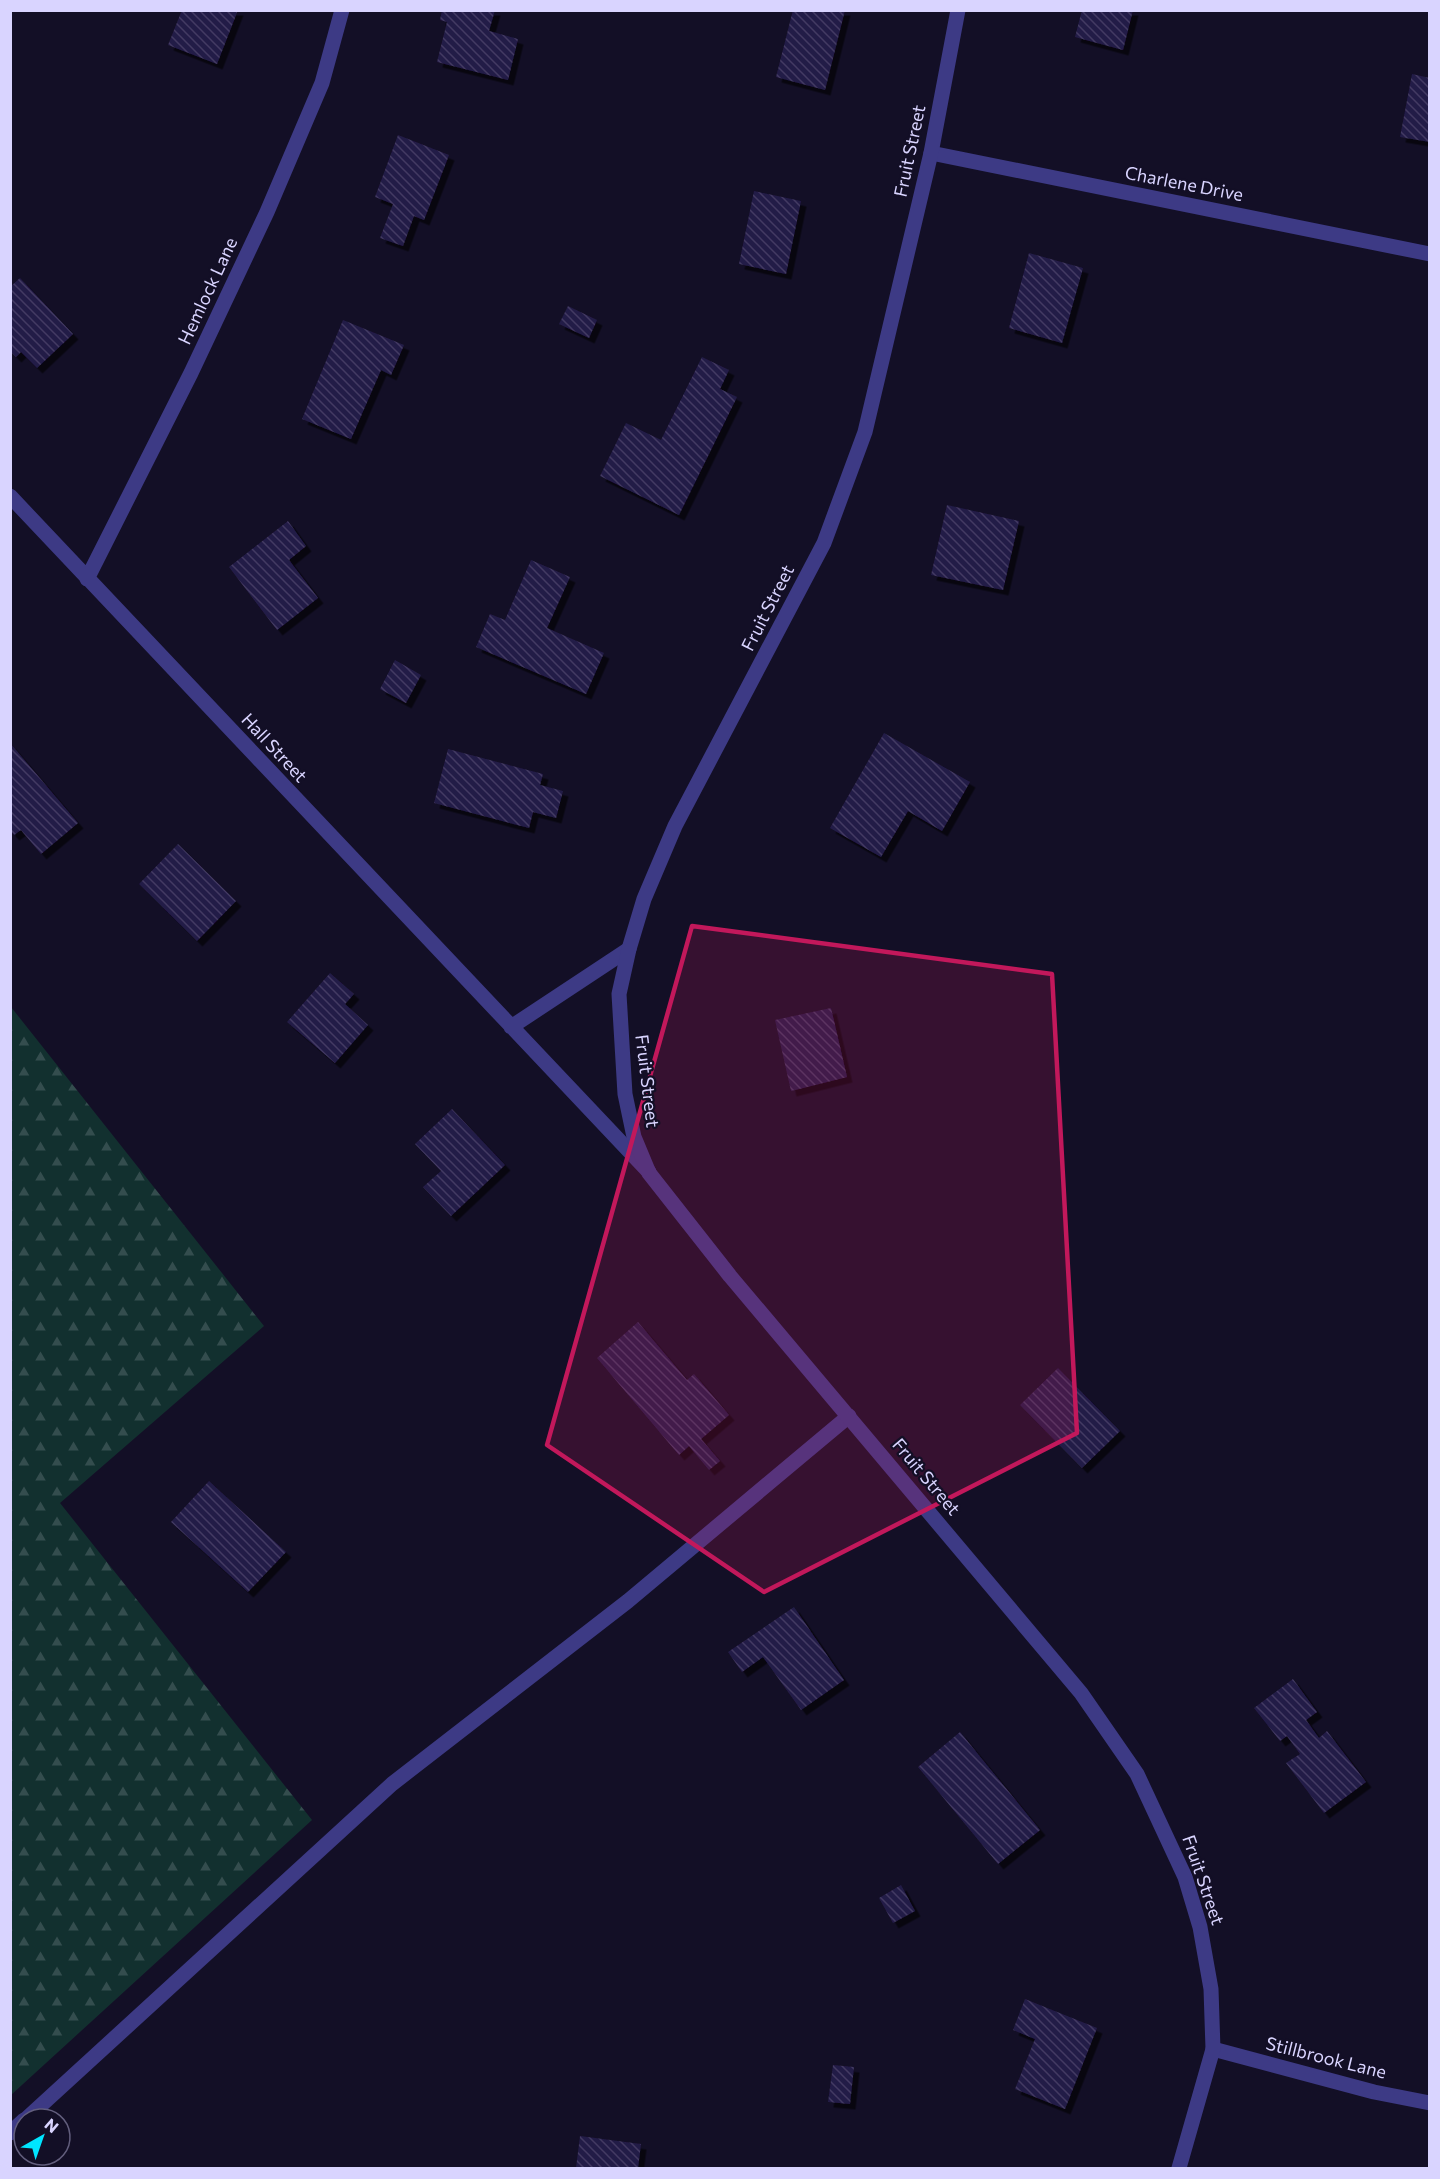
<svg xmlns="http://www.w3.org/2000/svg" width="1440" height="2179" viewBox="0 0 1440 2179" font-family="Commissioner,sans-serif">
<style>
.forest{fill:url(#forest-firs)}
.building{fill:url(#building-back-hatch);filter:url(#shadow)}
.lines{fill:none;stroke-linecap:round;stroke-linejoin:round}
.minor{stroke:#3d3a85;stroke-width:15}
.tertiary{stroke:#3d3a85;stroke-width:15}
.marked{fill:#c2185b;fill-opacity:0.2;stroke:#c2185b;stroke-width:4.5;stroke-linejoin:round}
.labels{text-anchor:middle;stroke-width:4.5;stroke-linejoin:round;paint-order:stroke}
.street-label{font-size:18px;fill:#d9d4ff;stroke:#130f26}
</style>
<defs>
<pattern id="forest-firs" width="22" height="20" patternUnits="userSpaceOnUse" patternTransform="scale(1.5)"><rect width="22" height="20" fill="#12302f"/><path d="M5 1l3.5 6h-7zM16 11l3.5 6h-7z" fill="#344d4e"/></pattern>
<pattern id="building-back-hatch" width="6" height="6" patternUnits="userSpaceOnUse" patternTransform="scale(1.5)"><rect width="6" height="6" fill="#241b47"/><path d="M-1 5l2 2M0 0l6 6M5-1l2 2" fill="none" stroke="#433b63"/></pattern>
<filter id="shadow"><feDropShadow dx="5.5" dy="5.5" stdDeviation="0" flood-color="#0009"/></filter>
</defs>
<rect width="100%" height="100%" fill="#130f26"/>
<!-- forest -->
<path class="forest" d="M11,1007l253,319 -204,177 252,317 -301,275z"/>
<!-- building -->
<path class="building" d="M182,10h56l-21,54 -49,-19z
M442,10h53l-6,21 29,8 -10,41 -71,-18 10,-40 -7,-2z
M793,10h52l-20,80 -49,-13z
M1082,10h51l-10,40 -48,-13z
M1412,74l18,4v64l-30,-5z
M398,135l51,20 -25,65 -10,-4 -11,30 -23,-8 13,-34 -18,-7z
M754,191l47,10 -15,73 -47,-10z
M1029,253l54,15 -21,75 -53,-15z
M20,278l53,56 -36,34 -16,-16 -5,5 -6,-6v-64z
M568,306l29,14 -8,18 -30,-14z
M343,320l61,25 -13,30 -10,-5 -30,69 -49,-20z
M702,357l27,13 -9,19 17,8 -58,118 -79,-39 26,-53 35,17z
M947,505l72,16 -16,69 -72,-15z
M288,521l18,25 -17,14 29,38 -41,32 -48,-63z
M531,560l39,17 -23,51 57,25 -18,41 -110,-47 14,-33 15,6z
M395,660l26,15 -15,28 -26,-14z
M884,733l86,49 -28,49 -34,-20 -27,46 -51,-29z
M10,743l68,80 -37,31 -20,-24 -7,5 -4,-4z
M448,749l95,25 -3,11 23,6 -7,27 -23,-6 -4,16 -95,-25z
M178,844l58,57 -39,40 -58,-57z
M330,973l24,21 -9,10 23,21 -33,38 -48,-41z
M831,1008l16,69 -56,14 -16,-71z
M452,1109l53,56 -54,51 -28,-29 18,-16 -26,-27z
M638,1322l49,58 7,-6 35,41 -28,24 19,22 -11,9 -20,-24 -10,9 -82,-97z
M1058,1368l62,63 -38,37 -62,-63z
M209,1481l77,71 -38,40 -77,-70z
M794,1607l50,73 -43,30 -38,-53 -21,15 -14,-20z
M1293,1679l24,33 -11,8 13,18 8,-7 39,51 -42,31 -38,-50 14,-9 -13,-18 -7,5 -26,-33z
M960,1732l80,98 -42,34 -80,-97z
M901,1885l14,26 -22,12 -14,-25z
M1025,1999l72,29 -32,81 -50,-20 20,-50 -22,-9z
M833,2065l21,2 -4,37 -22,-2z
M580,2136l61,8 -3,24h-62z"/>
<g class="lines">
<!-- minor -->
<path class="minor" d="M931,153l499,101
M10,496l639,676
M87,579l104,-206 76,-161 55,-129 20,-73
M511,1027l118,-78
M1213,2049l161,43 56,11
M26,2119l366,-335 236,-183 221,-185
M10,2133l14,-13"/>
<!-- tertiary -->
<path class="tertiary" d="M958,10l-27,143 -66,279 -41,111 -149,283 -31,73 -15,50 -10,45 6,100 9,43 15,36 81,103 351,417 56,81 48,103 15,50 11,62 2,60 -34,119"/>
</g>
<!-- marked area -->
<path class="marked" d="M692,926l360,48 25,459 -313,159 -217,-147z"/>
<g class="labels">
<!-- street labels -->
<g class="street-label">
<text transform="translate(910 151) rotate(-78)" y="6">Fruit Street</text>
<text transform="translate(1184 184) rotate(11)" y="6">Charlene Drive</text>
<text transform="translate(208 291) rotate(-65)" y="6">Hemlock Lane</text>
<text transform="translate(768 608) rotate(-63)" y="6">Fruit Street</text>
<text transform="translate(274 748) rotate(47)" y="6">Hall Street</text>
<text transform="translate(647 1081) rotate(83)" y="6">Fruit Street</text>
<text transform="translate(926 1477) rotate(50)" y="6">Fruit Street</text>
<text transform="translate(1203 1880) rotate(71)" y="6">Fruit Street</text>
<text transform="translate(1326 2058) rotate(14)" y="6">Stillbrook Lane</text>
</g>
</g>
<!-- border -->
<rect width="1440" height="2179" fill="none" stroke="#d9d4ff" stroke-width="24"/>
<!-- north arrow -->
<g transform="translate(42 2137) rotate(40)"><circle r="28" fill="#130f26" stroke="#625e7d" stroke-width="1.5"/>
<path d="M0-4.5L10 22L0 15L-10 22Z" fill="#00e5ff"/>
<text y="-9" font-size="16" font-weight="bold" text-anchor="middle" fill="#d9d4ff">N</text>
</g>
</svg>
